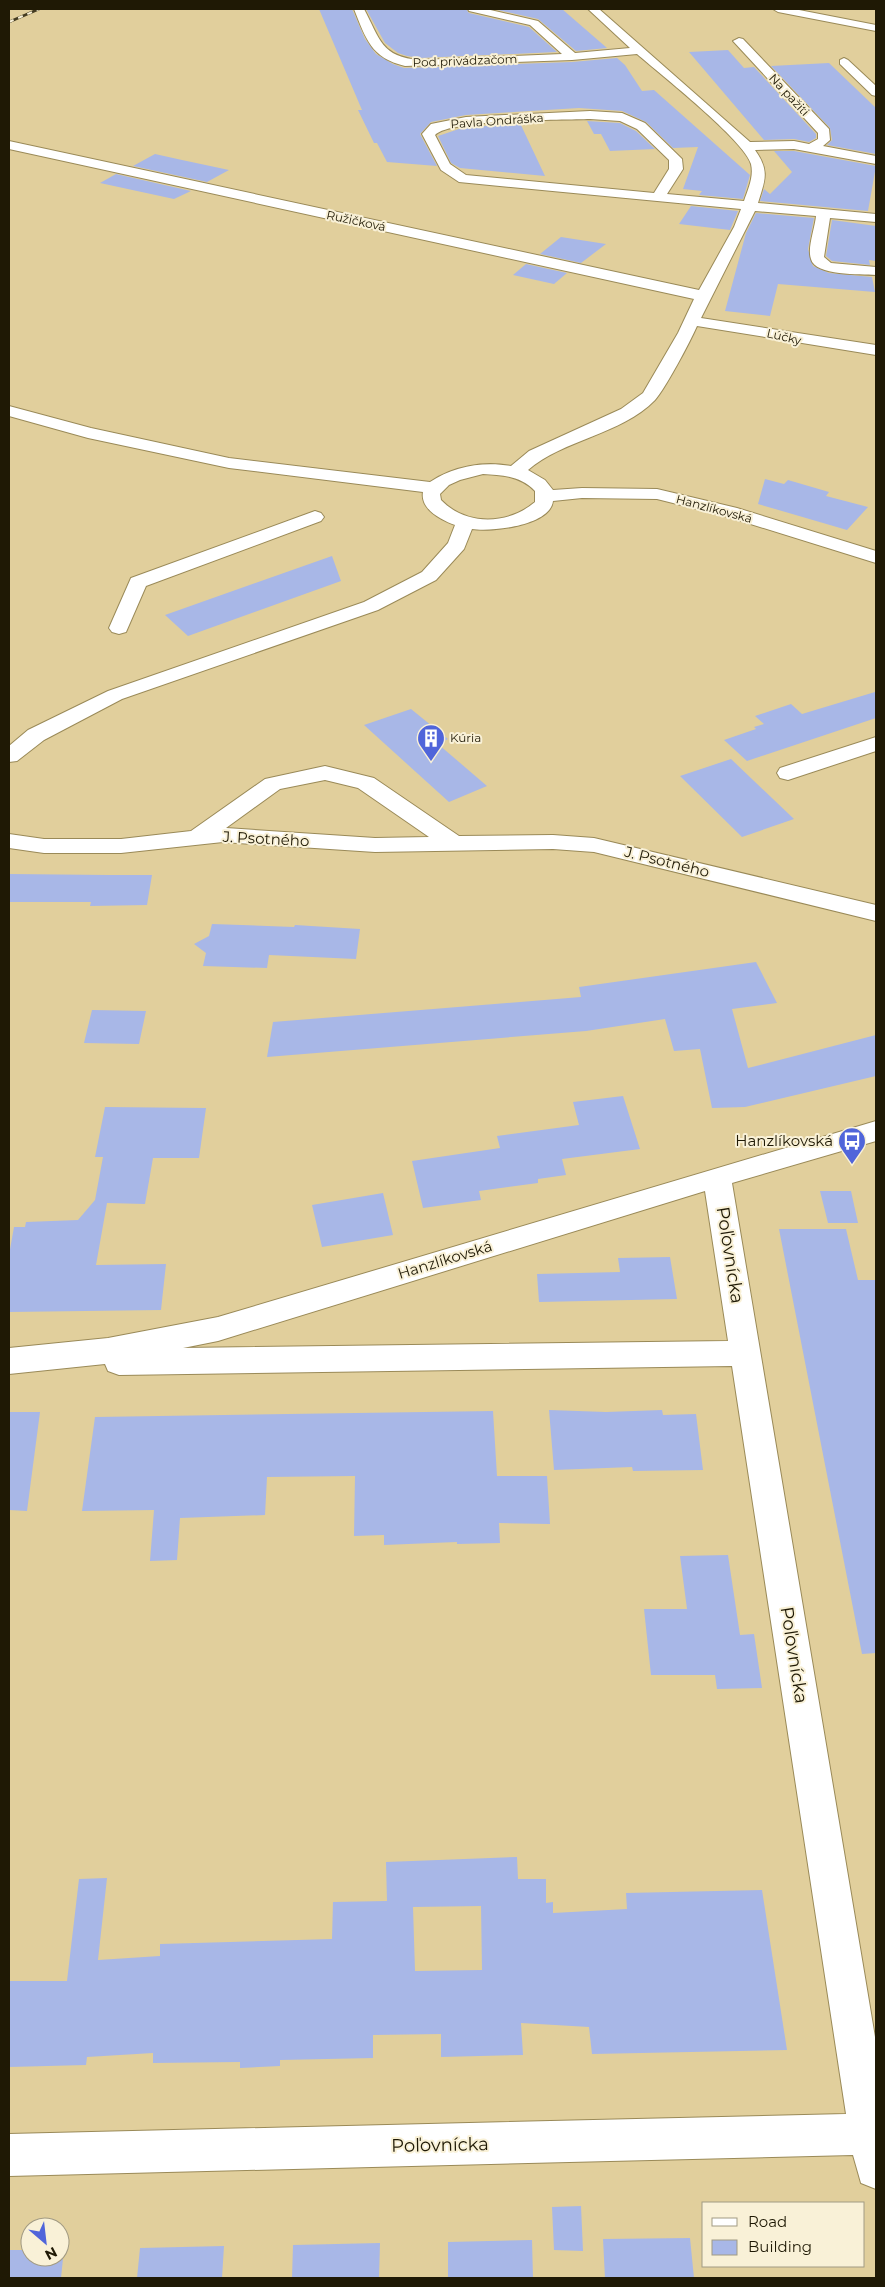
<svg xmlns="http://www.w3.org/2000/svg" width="885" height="2287" viewBox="0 0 885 2287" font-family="Montserrat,sans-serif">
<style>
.building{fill:#a8b7e7;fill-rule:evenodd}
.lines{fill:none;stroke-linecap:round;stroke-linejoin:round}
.minor-casing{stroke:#9a8a58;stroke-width:2}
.major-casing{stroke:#9a8a58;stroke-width:2}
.minor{fill:#fff;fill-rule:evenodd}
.major{fill:#fff;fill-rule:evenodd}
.rail-casing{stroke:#433b21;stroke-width:2.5}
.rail{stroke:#f9f1d7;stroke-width:2;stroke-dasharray:5;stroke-linecap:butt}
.labels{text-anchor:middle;stroke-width:4;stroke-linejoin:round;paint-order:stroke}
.far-street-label{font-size:12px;fill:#1f1905;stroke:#f9f1d7}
.far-poi-label{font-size:12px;fill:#1f1905;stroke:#f9f1d7;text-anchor:start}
.street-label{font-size:15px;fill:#1f1905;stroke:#f9f1d7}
.poi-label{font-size:15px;fill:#1f1905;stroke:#f9f1d7;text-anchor:end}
.near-street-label{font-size:18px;fill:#1f1905;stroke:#f9f1d7}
</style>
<rect width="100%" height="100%" fill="#e1cf9c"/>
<!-- building -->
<path class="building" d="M319,9h33l13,30 11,15 17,10 11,4 168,-6 45,-4 8,7 17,26 12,-1 96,85 -7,24 -44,-4 3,-4 -19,-2 15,-42 -25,1 -27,-26 -24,-11 -43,-3 -65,4 -48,3 -35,7 -11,12 17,32 -50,-4 -10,-19h-3l-16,-33h4z
M366,9h100l3,4 60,14 28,25 -137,6 -13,-2 -9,-3 -13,-10z
M493,9h69l45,39 -31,3 -38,-32z
M728,50l16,18 10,-1 62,67v4l-7,4 -15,-3 -30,1 -75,-88z
M829,63l47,45v46l-49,-9 5,-5 -2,-12 -59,-62z
M587,121l33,2 16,8 19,18 -45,2 -9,-17h-7z
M520,123l25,53 -85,-8 -9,-5 -13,-27 24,-8z
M774,151h20l82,15 -8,45 -108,-10 4,-12 6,5 22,-22z
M155,154l27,6 47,10 -22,12 -74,-16z
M116,174l75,17 -17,8 -74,-16z
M691,206l47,5 -8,19 -51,-6z
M756,213l58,5 -6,31 5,17 16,7 43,4 3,15 -97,-8 -8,32 -45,-5 21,-78z
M832,220l44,6v35l-7,-1 1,5 -38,-4 -6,-5z
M561,237l45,7 -25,19 -41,-9z
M526,264l41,9 -13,11 -41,-9z
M765,479l19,5 4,-4 41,12 -3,4 42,11 -21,23 -89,-26z
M332,556l9,25 -153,55 -23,-21z
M875,692l1,26 -129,43 -23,-21 32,-11 -2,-2 10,-3 -9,-8 36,-12 11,10z
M411,709l37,30 -10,5 49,42 -38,16 -85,-77z
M731,759l63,60 -52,18 -62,-61z
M9,874l100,1h43l-5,30 -57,1 1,-4h-82z
M212,924l82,3 1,-2 65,4 -4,30 -87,-4 -2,13 -64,-2 3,-13 -12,-9 15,-8z
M756,962l21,41 -45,6 16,59 128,-33v41l-131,31 -33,1 -12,-59 -26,2 -9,-32 -79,12 -319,26 6,-35 308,-25 -2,-10z
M92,1010l54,1 -7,33 -55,-1z
M623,1096l17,53 -78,10 4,16 -28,4v4l-59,8 2,9 -58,8 -11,-47 88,-13 -3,-12 82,-11 -6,-23z
M105,1107l101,1 -7,50h-46l-8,46 -38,-1 -11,62 70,-1 -5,46 -152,2v-57l5,-28h11l1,-5 52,-2 17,-20 8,-43h-8z
M820,1191h31l7,32h-30z
M383,1193l10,42 -71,12 -10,-42z
M779,1229h67l12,51h18v373l-14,1z
M670,1257l7,42 -138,3 -2,-28 83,-2 -2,-14z
M549,1410l57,2 56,-2 1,5 33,-1 7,56 -70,1 -1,-4 -78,3z
M493,1411l4,65h50l3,48 -51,-1 1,20 -43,1v-2l-73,3v-10l-30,1 1,-60 -88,1 -2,38 -85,3 -3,42 -27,1 4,-51 -72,1 13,-94z
M9,1412h31l-13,99 -18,-1z
M728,1555l12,80 14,-1 8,54 -45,1 -2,-14h-64l-7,-66h43l-7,-53z
M517,1857l1,22h28v24l7,-1v11l74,-4 -1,-16 136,-3 25,160 -195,4 -3,-27 -68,-4 2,32 -82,2v-23l-68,1v23l-93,2v6l-40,2v-6l-87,1v-10l-66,4 -1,8 -77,2v-86h58l12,-102 28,-1 -9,82 62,-4v-12l172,-5 1,-37 54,-1 -1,-39zM481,1906l1,64 -67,1 -2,-64z
M581,2206l2,45 -29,-1 -2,-43z
M690,2238l4,40h-89l-2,-39z
M532,2240l1,38h-85v-36z
M380,2243l-1,35h-87l1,-33z
M224,2246l-2,32h-85l3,-30z
M60,2249h4l-3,29h-52v-28h21v7h30z"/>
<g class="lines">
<!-- minor casing -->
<g class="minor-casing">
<path id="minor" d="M354,9h10c16,30 17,48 56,51l142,-6 -32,-29 -61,-14 -1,-2h18l52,12 37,32 55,-5 -42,-39h11l151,133 44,-1 15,3 9,-5v-6l-85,-92 6,-3 4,1 86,90 1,11 -7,6 53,10v8l-82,-15 -39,1c15,21 10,30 3,53l118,11v8l-46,-4 -6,39 7,6 45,4v8c-15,-1 -61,1 -65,-16 -4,-11 4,-31 5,-43l-61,-5 -54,107 175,27v10l-179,-29c-7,16 -32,63 -42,74 -34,35 -91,39 -127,70l17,10 8,10 29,-2 75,1 80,19 139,43v12l-151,-47 -68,-17 -75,-1 -29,3c-3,25 -62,31 -81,28l-8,20 -28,31 -58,30 -256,89 -78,41 -27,21 -8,1v-16l19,-16 80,-39 256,-89 58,-30 26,-29 7,-18c-14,-5 -35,-16 -32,-33l-194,-24 -141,-30 -79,-22v-10l82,22 138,30 201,24c23,-16 54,-21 81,-16l18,-15 92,-42 22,-16 35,-60 16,-34 -685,-150v-8l690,149 35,-63 7,-18 -282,-27 -18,-12 -19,-36 9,-10 35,-7 124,-6 32,2 23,10 37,36 1,10 -16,25 77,7c4,-12 10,-24 7,-37 -6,-23 -92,-91 -114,-110l-65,6 -167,6c-34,-8 -39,-27 -51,-57zM590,119l30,2 17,8 32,31v9l-15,24 -188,-18 -16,-11 -15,-29c15,-16 128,-15 155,-16zM483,474c19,1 38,2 52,17v11c-27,23 -69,24 -94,-2l-1,-6 9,-9 11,-5z
M844,58l4,2 28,26v10l-4,-1 -32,-31v-4z
M315,511l6,2 3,4 -3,4 -175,65 -20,46 -7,2 -7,-2 -3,-4 22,-50z
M876,737v14l-88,29 -8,-2 -3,-5 3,-5z
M325,766l49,12 85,58 94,-1 41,3 282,67v16l-282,-69 -41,-3 -178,3 -152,-10 -102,11h-77l-35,-5v-14l35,5h77l70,-8 74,-52zM325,780l33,8 71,49 -54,1 -149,-10 54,-39z
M876,1121v20l-144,42 144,860v146l-15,-6 -8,-28 -844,21v-42l837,-20 -114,-748 -613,9 -11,-4 -3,-7 -96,10v-26l99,-10 110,-21zM705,1191l23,150 -545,7 35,-7z"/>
</g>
<!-- major casing -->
<g class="major-casing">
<path id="major" d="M773,9h21l82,16v6l-98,-19z"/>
</g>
<!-- minor -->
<use href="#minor" class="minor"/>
<!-- major -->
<use href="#major" class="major"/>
<!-- rail casing -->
<g class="rail-casing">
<path id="rail" d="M9,22l30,-13"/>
</g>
<!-- rail -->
<use href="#rail" class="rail"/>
</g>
<!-- icons -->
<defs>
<g id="building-pin" transform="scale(1.4375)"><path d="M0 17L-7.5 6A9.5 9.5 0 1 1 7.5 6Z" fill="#5065da" stroke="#f9f1d7"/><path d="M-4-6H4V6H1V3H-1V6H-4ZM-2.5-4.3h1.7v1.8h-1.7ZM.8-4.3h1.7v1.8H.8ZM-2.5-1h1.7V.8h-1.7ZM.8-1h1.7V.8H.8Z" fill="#fff"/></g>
<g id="bus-pin" transform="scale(1.4375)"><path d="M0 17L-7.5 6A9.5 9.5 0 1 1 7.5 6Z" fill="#5065da" stroke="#f9f1d7"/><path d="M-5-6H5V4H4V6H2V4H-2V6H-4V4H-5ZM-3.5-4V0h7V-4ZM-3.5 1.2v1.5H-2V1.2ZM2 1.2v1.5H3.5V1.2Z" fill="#fff"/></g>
</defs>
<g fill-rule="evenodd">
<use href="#building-pin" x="431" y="738"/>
<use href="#bus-pin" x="852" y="1141"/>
</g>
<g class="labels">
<!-- far-street labels -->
<g class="far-street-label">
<text transform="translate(465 61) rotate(-2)" y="4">Pod privádzačom</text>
<text transform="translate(789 95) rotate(47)" y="4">Na pažiti</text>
<text transform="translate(497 121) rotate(-4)" y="4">Pavla Ondráška</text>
<text transform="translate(356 221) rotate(12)" y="4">Ružičková</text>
<text transform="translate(784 337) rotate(13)" y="4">Lúčky</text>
<text transform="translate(714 509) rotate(15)" y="4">Hanzlíkovská</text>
</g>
<!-- far-poi labels -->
<g class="far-poi-label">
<text x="450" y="742">Kúria</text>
</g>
<!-- street labels -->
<g class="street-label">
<text transform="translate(266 839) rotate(3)" y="5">J. Psotného</text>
<text transform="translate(667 862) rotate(14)" y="5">J. Psotného</text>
<text transform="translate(445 1260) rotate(-17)" y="5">Hanzlíkovská</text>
</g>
<!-- poi labels -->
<g class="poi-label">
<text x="833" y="1146">Hanzlíkovská</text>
</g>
<!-- near-street labels -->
<g class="near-street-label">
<text transform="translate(730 1255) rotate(81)" y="6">Poľovnícka</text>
<text transform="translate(794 1655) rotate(81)" y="6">Poľovnícka</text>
<text transform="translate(440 2145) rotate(-1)" y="6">Poľovnícka</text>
</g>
</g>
<!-- border -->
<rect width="885" height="2287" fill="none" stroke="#1f1905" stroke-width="20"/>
<!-- legend -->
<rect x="702" y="2202" width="162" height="65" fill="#f9f1d7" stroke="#a29b83"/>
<rect x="712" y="2218" width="25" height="8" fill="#ffffff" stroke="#a29b83"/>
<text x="748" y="2227" font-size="15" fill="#1f1905">Road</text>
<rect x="712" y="2240" width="25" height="15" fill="#a8b7e7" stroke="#a29b83"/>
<text x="748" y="2252" font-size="15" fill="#1f1905">Building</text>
<!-- north arrow -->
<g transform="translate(45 2242) rotate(152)"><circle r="24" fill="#f9f1d7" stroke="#a29b83"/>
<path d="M0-4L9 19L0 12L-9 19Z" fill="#5065da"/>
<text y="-8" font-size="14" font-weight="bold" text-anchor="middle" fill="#1f1905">N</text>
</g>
</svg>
